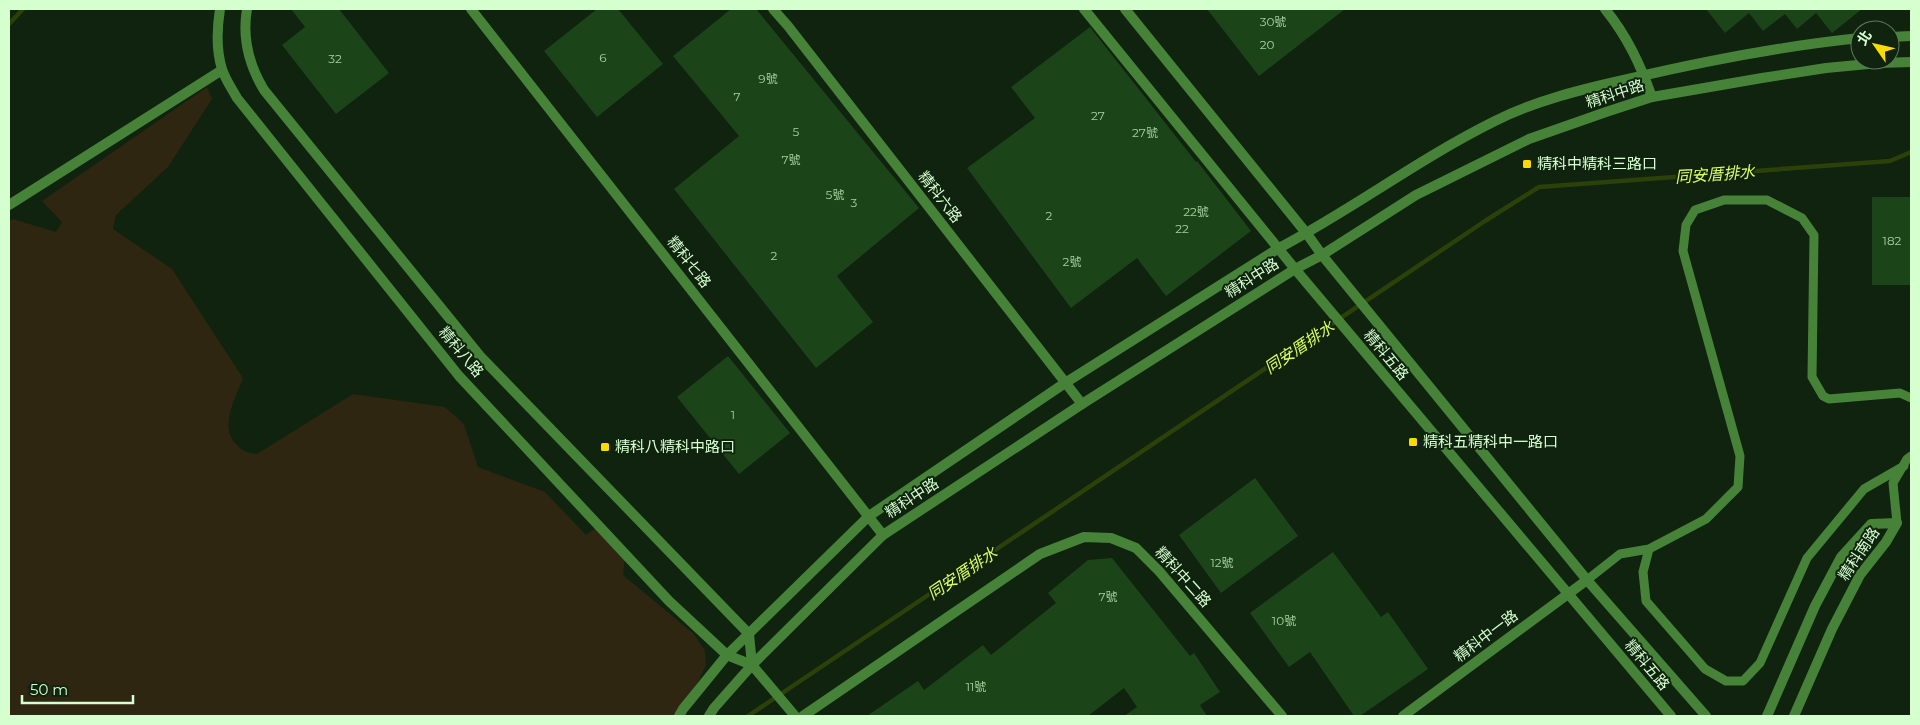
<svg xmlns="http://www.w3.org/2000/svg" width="1920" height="725" viewBox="0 0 1920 725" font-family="Montserrat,'Noto Sans TC',sans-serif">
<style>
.green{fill:#2e2610}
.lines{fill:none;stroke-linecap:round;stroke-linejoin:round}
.stream{stroke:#2b4109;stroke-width:4.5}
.building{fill:#1b4519}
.service{stroke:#468338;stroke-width:9}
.minor{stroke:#468338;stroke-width:10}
.tertiary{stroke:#468338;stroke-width:10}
.poi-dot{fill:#fbda00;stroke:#0f230e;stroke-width:2}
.labels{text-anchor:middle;stroke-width:4;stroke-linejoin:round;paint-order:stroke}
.number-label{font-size:12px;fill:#a7d0a2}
.street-label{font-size:15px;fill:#d6ffd0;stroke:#0f230e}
.poi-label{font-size:15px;fill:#d6ffd0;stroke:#0f230e;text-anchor:start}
.water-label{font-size:16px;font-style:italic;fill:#daff5e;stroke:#0f230e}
</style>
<rect width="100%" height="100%" fill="#0f230e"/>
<!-- green -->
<path class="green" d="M207,87l5,12 -44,68 -52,48 -3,14 59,40 71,109c-7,19 -23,46 -9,64 7,8 12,11 23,12l96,-60 92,13 19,17 14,43 67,25 41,43 17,-12 23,26 -3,26 71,59 11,17 1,14 -7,15 -21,36h-669v-495l4,-2 43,13 6,-10 -20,-21z"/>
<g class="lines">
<!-- stream -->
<path class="stream" d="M9,24l14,-15
M748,716l737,-495 54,-34 351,-26 21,-9"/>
</g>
<!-- building -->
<path class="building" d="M291,9h48l50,64 -53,41 -54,-69 23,-18z
M597,9h21l45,55 -66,53 -53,-66z
M731,9h25l163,199 -82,68 36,46 -57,46 -142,-179 65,-53 -66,-80z
M1207,9h138l-86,67z
M1706,9h156l-30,24 -16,-20 -19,16 -12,-15 -22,17 -14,-18 -24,20z
M1090,27l106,135 1,-1 54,70 -85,65 -29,-38 -66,50 -104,-140 68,-50 -24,-31z
M1872,197h39v88h-39z
M728,356l62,77 -51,41 -62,-77z
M1255,478l43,58 -77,57 -42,-58z
M1333,552l48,65 7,-5 40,57 -68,47h-6l-44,-64 -21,15 -39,-54z
M1112,558l78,98 4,-3 26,39 -20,13 7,11h-83l13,-9 -13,-19 -36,28h-221l51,-35 6,9 59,-45 8,10 65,-52 -8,-10 40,-33z"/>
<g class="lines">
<!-- service -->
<path class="service" d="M1897,523l-4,-40 14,-24 4,-3
M1649,549l-6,23 3,29 59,68 21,12h17l17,-18 47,-105 57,-69 40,-23
M1587,580l33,-26 29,-5 57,-30 32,-32 2,-31 -57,-205 3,-26 9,-15 29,-10h43l35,18 12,17 -2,142 11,19 6,3 71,-6 11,5"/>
<!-- minor -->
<path class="minor" d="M471,9l412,526
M773,9l15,17 294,378
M1605,9c22,27 35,55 47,88
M9,205l213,-135
M752,665l43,51
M803,716l237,-162 44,-17 27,1 25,10 23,23 123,145
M1403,716l184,-136"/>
<!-- tertiary -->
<path class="tertiary" d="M220,9c-3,19 -4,41 2,60 3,10 10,20 15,29l222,278 210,225 58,54 25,10
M247,9c-5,29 2,56 17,81l216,266 269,278 3,31
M1084,9l211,260 376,447
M1125,9l182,225 15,21 265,325 119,136
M1890,37l21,-1
M679,716l4,-7 44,-54 142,-139 196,-133 214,-135c74,-39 141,-90 216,-127 42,-21 88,-32 133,-42 77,-18 154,-33 232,-41
M709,716l5,-8 38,-43 131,-130 199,-131 213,-135 27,-14 94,-60 113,-56 77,-27 46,-15 110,-19 64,-10 53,-5 32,-1
M1767,716l48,-110 26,-49 30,-33 26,-1
M1794,716l38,-87 28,-54 26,-33 11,-19"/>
</g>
<!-- markers -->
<g class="poi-dot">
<rect x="1522" y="159" width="10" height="10" rx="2.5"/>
<rect x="1408" y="437" width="10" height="10" rx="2.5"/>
<rect x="600" y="442" width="10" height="10" rx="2.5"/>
</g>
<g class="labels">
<!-- number labels -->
<g class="number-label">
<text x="1273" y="26">30號</text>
<text x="1267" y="49">20</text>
<text x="603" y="62">6</text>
<text x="335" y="63">32</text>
<text x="768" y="83">9號</text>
<text x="737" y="101">7</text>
<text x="1098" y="120">27</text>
<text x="796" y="136">5</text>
<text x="1145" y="137">27號</text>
<text x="791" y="164">7號</text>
<text x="835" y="199">5號</text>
<text x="854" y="207">3</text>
<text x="1196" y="216">22號</text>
<text x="1049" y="220">2</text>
<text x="1182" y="233">22</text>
<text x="1892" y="245">182</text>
<text x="774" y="260">2</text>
<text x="1072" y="266">2號</text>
<text x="733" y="419">1</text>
<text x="1222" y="567">12號</text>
<text x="1108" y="601">7號</text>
<text x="1284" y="625">10號</text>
<text x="976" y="691">11號</text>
</g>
<!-- street labels -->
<g class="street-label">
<text transform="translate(1615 94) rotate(-18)" y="5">精科中路</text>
<text transform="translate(940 197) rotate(52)" y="5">精科六路</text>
<text transform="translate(689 262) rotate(52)" y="5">精科七路</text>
<text transform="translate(1252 278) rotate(-32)" y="5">精科中路</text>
<text transform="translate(461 352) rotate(50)" y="5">精科八路</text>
<text transform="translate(1386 355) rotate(50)" y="5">精科五路</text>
<text transform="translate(912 498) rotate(-33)" y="5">精科中路</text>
<text transform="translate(1859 554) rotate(-56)" y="5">精科南路</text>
<text transform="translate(1183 577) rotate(48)" y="5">精科中二路</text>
<text transform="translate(1486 636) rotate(-37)" y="5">精科中一路</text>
<text transform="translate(1647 665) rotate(50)" y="5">精科五路</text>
</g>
<!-- poi labels -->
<g class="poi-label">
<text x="1537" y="169">精科中精科三路口</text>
<text x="1423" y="447">精科五精科中一路口</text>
<text x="615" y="452">精科八精科中路口</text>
</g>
<!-- water labels -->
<g class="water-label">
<text transform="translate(1715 174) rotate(-4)" y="6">同安厝排水</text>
<text transform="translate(1299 347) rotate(-34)" y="6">同安厝排水</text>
<text transform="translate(962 573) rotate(-34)" y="6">同安厝排水</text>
</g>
</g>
<!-- border -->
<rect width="1920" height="725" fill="none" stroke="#d6ffd0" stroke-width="20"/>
<!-- north arrow -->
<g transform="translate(1875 45) rotate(304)"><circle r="24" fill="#0f230e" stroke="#5f7b5c"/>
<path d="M0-4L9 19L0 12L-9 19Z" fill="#fbda00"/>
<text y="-8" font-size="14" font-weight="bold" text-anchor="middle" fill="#d6ffd0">北</text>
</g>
<!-- scale -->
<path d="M22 695v8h111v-8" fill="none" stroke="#d6ffd0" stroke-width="2.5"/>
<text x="30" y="695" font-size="15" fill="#d6ffd0" stroke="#0f230e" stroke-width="4" paint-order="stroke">50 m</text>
</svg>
